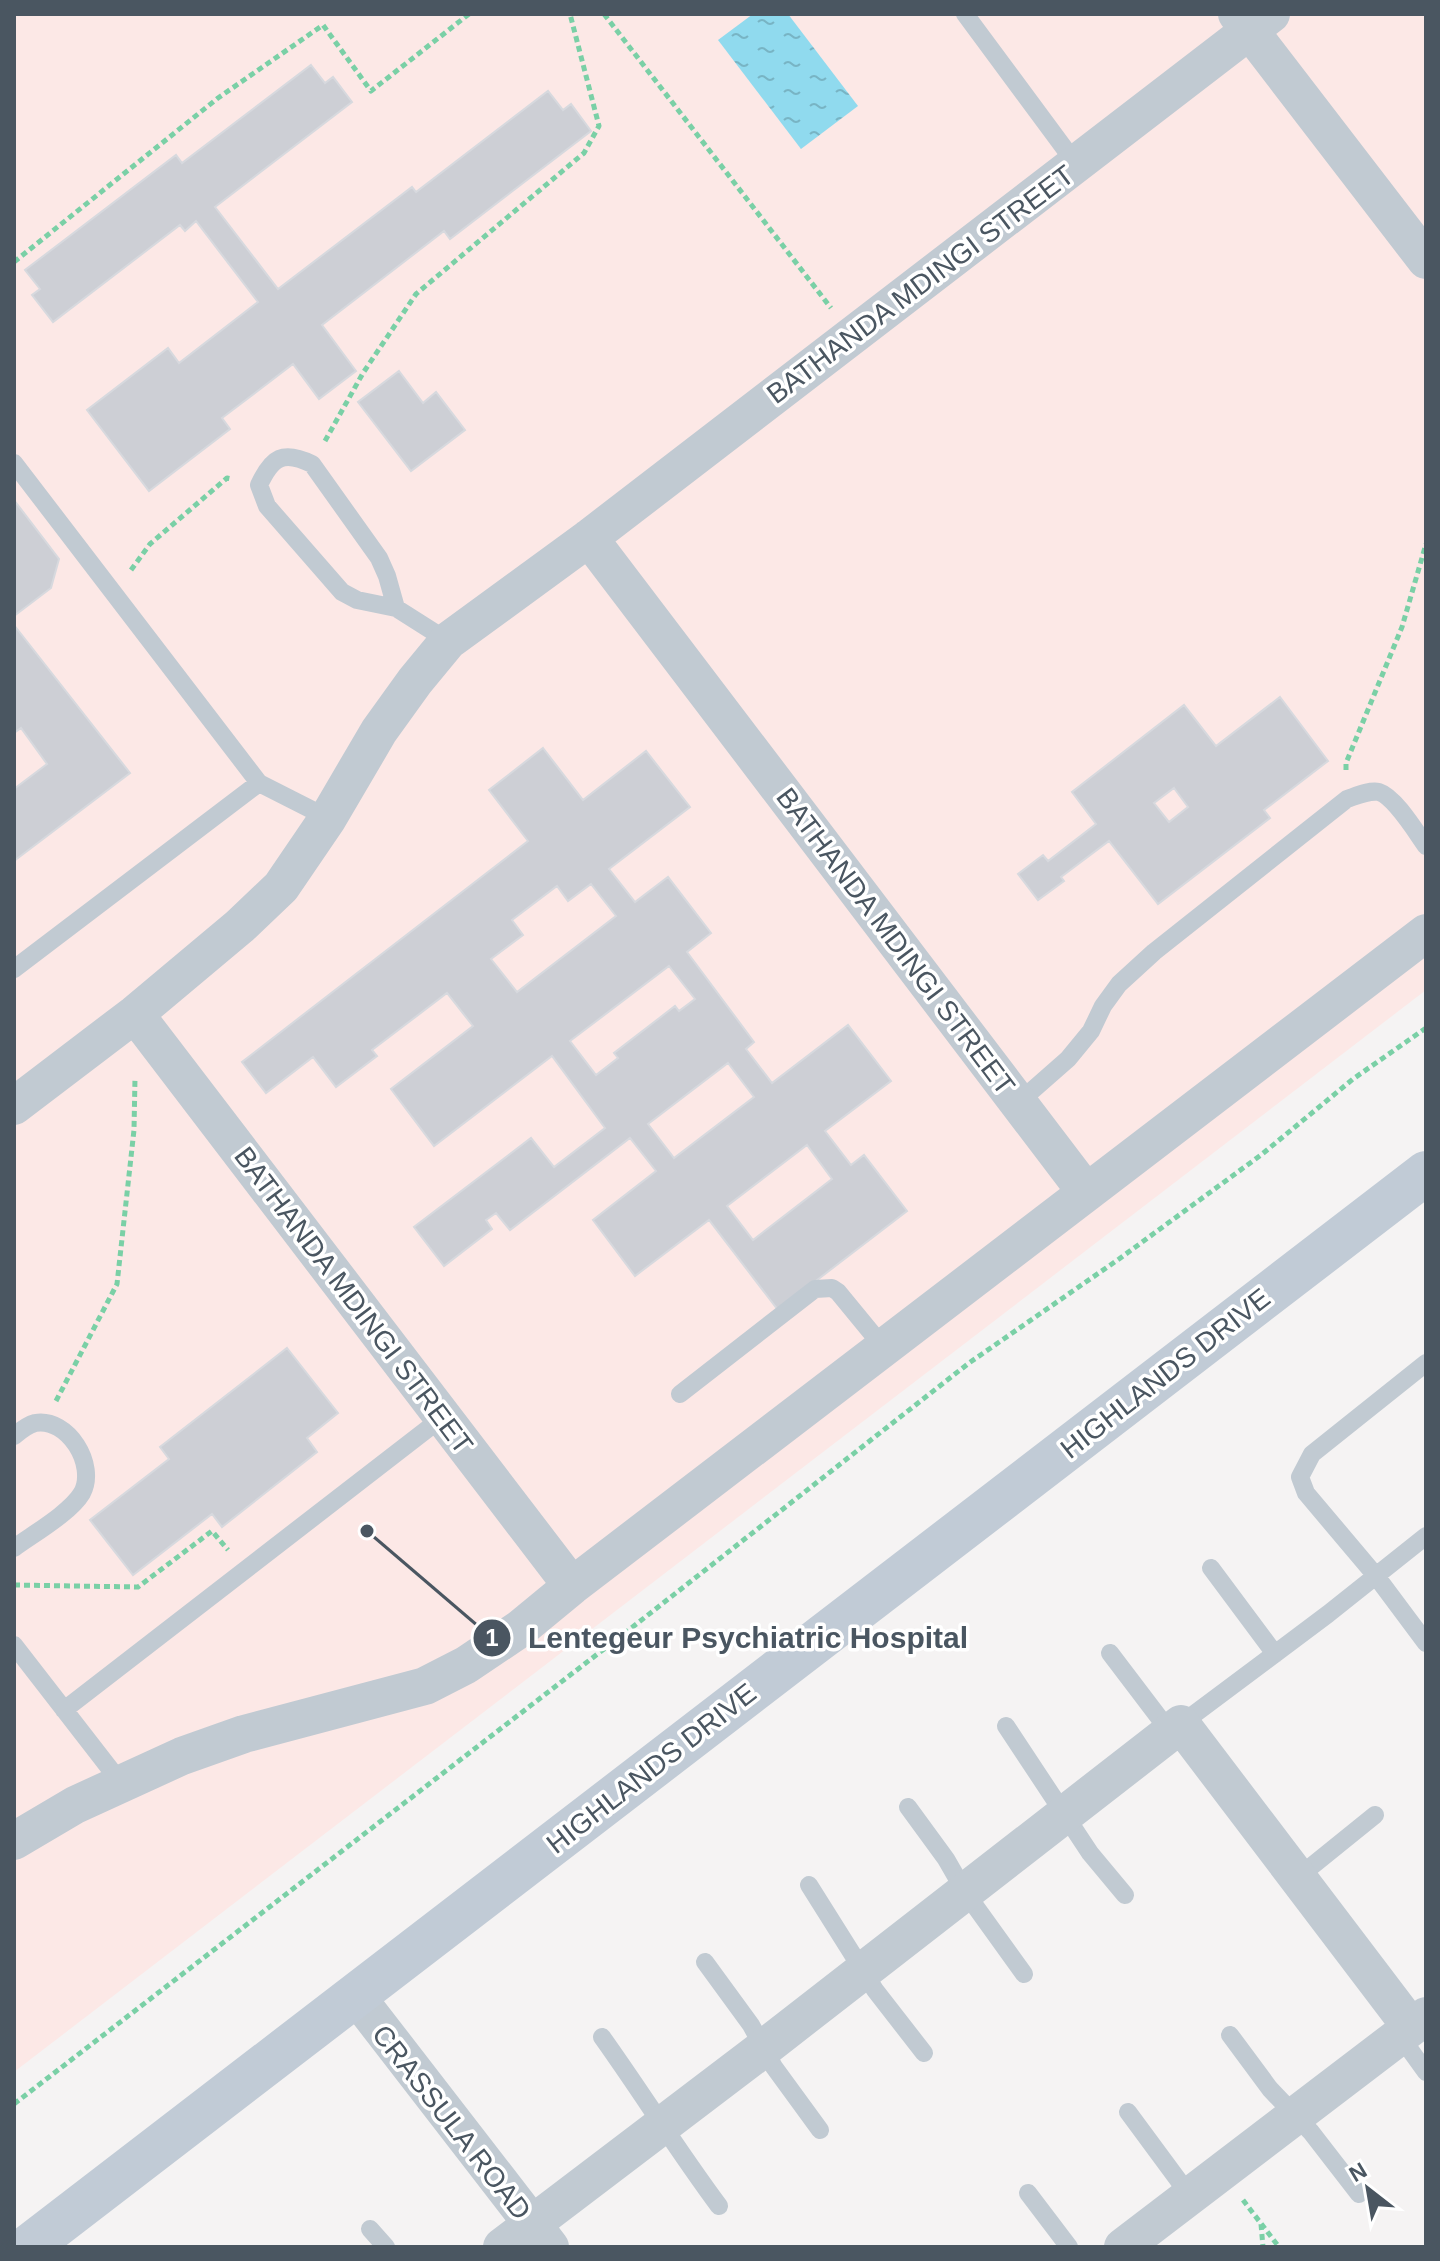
<svg xmlns="http://www.w3.org/2000/svg" width="1440" height="2261" viewBox="0 0 1440 2261" font-family="Helvetica,sans-serif">
<style>
.medical{fill:#fce8e6}
.water{fill:url(#water-ripples)}
.building{fill:#cdcfd5;stroke:#d7d9de;stroke-width:2;fill-rule:evenodd}
.lines{fill:none;stroke-linecap:round;stroke-linejoin:round}
.path{stroke:#7ad0a6;stroke-width:5;stroke-dasharray:6 4;stroke-linecap:butt}
.service{stroke:#c1cad2;stroke-width:18}
.minor{stroke:#c1cad2;stroke-width:38}
.secondary{stroke:#c1cbd6;stroke-width:44}
.labels{text-anchor:middle;stroke-width:7;stroke-linejoin:round;paint-order:stroke}
.street-label{font-size:28px;fill:#4a5661;stroke:#fff}
.leader{fill:none;stroke:#4a5661;stroke-width:3}
.callout-dot{fill:#4a5661;stroke:#fff;stroke-width:3}
.mark-label{font-size:24px;text-anchor:middle;font-weight:bold;fill:#fff}
.callout-label{font-size:30px;text-anchor:middle;font-weight:bold;fill:#4a5661;stroke:#fff;stroke-width:7;stroke-linejoin:round;paint-order:stroke}
</style>
<defs>
<pattern id="water-ripples" width="26" height="14" patternUnits="userSpaceOnUse" patternTransform="scale(2)"><rect width="26" height="14" fill="#90daee"/><path d="M2 4q2-2 4 0t4 0M15 11q2-2 4 0t4 0" fill="none" stroke="#78b4c4"/></pattern>
</defs>
<rect width="100%" height="100%" fill="#f5f3f3"/>
<!-- medical -->
<path class="medical" d="M14,14h1412v976l-1412,1082z"/>
<!-- water -->
<path class="water" d="M753,14h35l70,92 -57,43 -83,-109z"/>
<!-- building -->
<path class="building" d="M311,65l14,18 8,-6 19,25 -137,105 63,82 134,-102 4,5 132,-101 15,19 8,-6 20,27 -141,108 -6,-8 -122,94 34,46 -37,28 -26,-35 -71,54 8,11 -81,62 -62,-81 81,-62 11,15 79,-61 -62,-81 -11,10 -5,-6 -127,97 -21,-27 8,-6 -15,-19 151,-115 6,8z
M399,371l24,32 13,-11 29,38 -54,41 -53,-69z
M14,500l45,59 -8,29 -37,28z
M14,625l116,148 -116,88v-72l33,-25 -26,-36 -7,5z
M1280,697l48,64 -64,49 6,8 -112,86 -49,-63 -48,36 3,4 -26,19 -20,-26 25,-19 5,6 48,-37 -24,-32 112,-87 32,41zM1174,788l14,19 -19,15 -15,-19z
M543,748l40,52 63,-49 44,56 -81,62 26,33 33,-25 43,56 -24,19 67,90 -8,7 26,34 76,-58 43,56 -66,50 26,34 13,-10 43,56 -129,99 -69,-90 -74,56 -42,-56 63,-49 -26,-33 -120,92 -14,-17 -10,7 6,9 -48,37 -30,-39 117,-89 23,29 51,-39 -53,-72 -118,90 -43,-57 82,-63 -26,-33 -75,57 5,6 -41,31 -23,-30 -47,36 -24,-31 286,-221 -39,-51zM591,884l25,32 -99,76 -26,-33 32,-24 -11,-15 45,-34 11,15zM669,966l26,33 -16,12 -4,-5 -61,47 4,5 -22,17 -26,-34zM728,1063l26,34 -80,61 -26,-34zM807,1145l25,34 -79,61 -26,-34z
M287,1348l51,65 -31,25 10,14 -95,75 -10,-13 -79,61 -43,-55 79,-61 -9,-12z"/>
<g class="lines">
<!-- path -->
<path class="path" d="M604,14l227,294
M14,262l204,-164 105,-73 48,66 98,-77
M325,441l38,-68 53,-79 168,-141 15,-27 -29,-112
M131,570l19,-26 77,-66 5,1
M1346,770v-7l56,-136 24,-83
M56,1401l61,-117 17,-154 1,-52
M14,1585l124,2 74,-56 16,19
M14,2104l625,-482 330,-259 150,-104 142,-104 92,-76 73,-51
M1243,2200l36,47
M1261,2224l2,23"/>
<!-- service -->
<path class="service" d="M965,14l111,150
M14,463l245,320 -245,186
M396,608l-9,-32 -8,-18 -67,-94c-29,-14 -40,-7 -53,21l8,21 75,86 15,8 39,8 52,33
M259,783l69,35
M1019,1102l49,-43 23,-28 12,-25 16,-22 35,-32 193,-153c9,-3 22,-9 32,-7 16,5 37,40 47,54
M1426,1363l-114,91 -12,23 6,16 70,83 50,67
M680,1394l135,-105 17,-1 6,4 46,56
M14,1436c6,-5 13,-11 21,-13 33,-6 62,42 47,70 -12,20 -49,41 -68,55
M1211,1568l64,86
M14,1645l107,138
M1110,1653l60,79
M64,1710l379,-293
M1181,1724l147,-110 98,-78
M1006,1726l84,127 35,42
M908,1807l38,52 19,33 59,82
M1297,1878l78,-63
M809,1885l66,105 49,63
M705,1962l46,63 23,42 46,63
M1230,2035l40,54 41,43 48,62
M1400,2036l26,36
M602,2037c40,56 76,114 117,169
M1128,2112l62,84
M1028,2193l41,54
M370,2229l16,18"/>
<!-- minor -->
<path class="minor" d="M1237,14l189,246
M589,538l497,654
M135,1014l437,572
M14,1106l121,-92 105,-88 41,-39 47,-69 51,-87 36,-50 33,-40 141,-103 682,-524
M14,1841l61,-36 107,-49 62,-22 181,-48 41,-21 55,-37 51,-42 854,-653
M356,1996l194,251
M502,2247l262,-199 417,-324 230,303
M1123,2247l303,-231"/>
<!-- secondary -->
<path class="secondary" d="M28,2247l1398,-1074"/>
</g>
<g class="labels">
<!-- street labels -->
<g class="street-label">
<text transform="translate(920 284) rotate(-37)" y="10">BATHANDA MDINGI STREET</text>
<text transform="translate(896 941) rotate(53)" y="10">BATHANDA MDINGI STREET</text>
<text transform="translate(354 1300) rotate(53)" y="10">BATHANDA MDINGI STREET</text>
<text transform="translate(1165 1373) rotate(-38)" y="10">HIGHLANDS DRIVE</text>
<text transform="translate(651 1768) rotate(-38)" y="10">HIGHLANDS DRIVE</text>
<text transform="translate(452 2122) rotate(52)" y="10">CRASSULA ROAD</text>
</g>
</g>
<!-- callouts -->
<path class="leader" d="M367 1531L492 1638"/>
<g class="callout-dot">
<circle cx="367" cy="1531" r="8"/>
<circle cx="492" cy="1638" r="20"/>
</g>
<g class="mark-label">
<text x="492" y="1646">1</text>
</g>
<g class="callout-label">
<text x="748" y="1648">Lentegeur Psychiatric Hospital</text>
</g>
<!-- border -->
<rect width="1440" height="2261" fill="none" stroke="#4a5661" stroke-width="32"/>
<!-- north arrow -->
<g transform="translate(1368 2189) rotate(329)" stroke="#ffffff" stroke-width="6" paint-order="stroke">
<path d="M0-6L14 30L0 20L-14 30Z" fill="#4a5661"/>
<text y="-12" font-size="22" font-weight="bold" text-anchor="middle" fill="#4a5661">N</text>
</g>
</svg>
